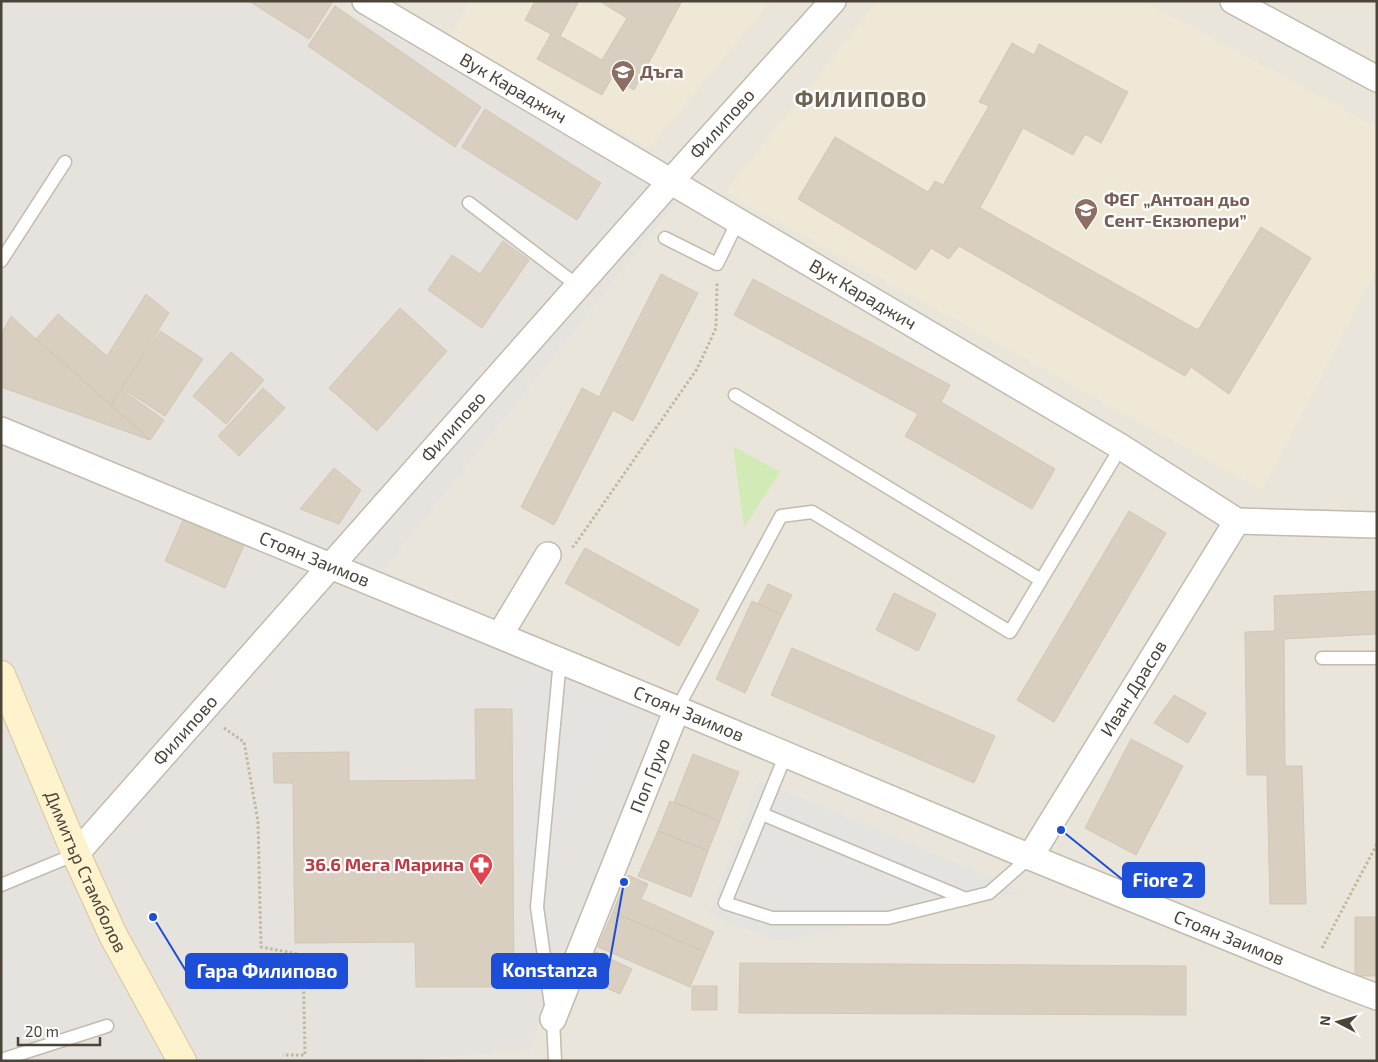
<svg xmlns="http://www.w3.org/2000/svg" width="1378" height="1062" viewBox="0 0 1378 1062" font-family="'Exo 2',sans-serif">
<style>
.residential{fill:#eae5da}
.industrial{fill:#e6e2dd}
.education{fill:#efe8d6}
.green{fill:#d2eab5}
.parking{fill:#e5e3e0}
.building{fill:#d8cfc1;stroke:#d3c7b4}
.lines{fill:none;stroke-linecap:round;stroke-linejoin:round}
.service-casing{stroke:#c2bbae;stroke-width:15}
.minor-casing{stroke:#c2bbae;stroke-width:28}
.secondary-casing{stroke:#d6c79b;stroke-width:30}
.path{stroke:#c4b79f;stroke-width:3;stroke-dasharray:2.5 2.5;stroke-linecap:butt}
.service{stroke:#fff;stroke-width:12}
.minor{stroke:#fff;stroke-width:25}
.secondary{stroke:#fff3cd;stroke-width:28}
.labels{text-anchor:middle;stroke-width:4.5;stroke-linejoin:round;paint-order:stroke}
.education-label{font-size:18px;font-weight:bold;fill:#785e54;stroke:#fff;text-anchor:start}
.street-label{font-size:18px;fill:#4b4439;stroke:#fff}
.health-label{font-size:18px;font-weight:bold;fill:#be3a42;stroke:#fff;text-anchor:end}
.district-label{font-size:22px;font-weight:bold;letter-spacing:1px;fill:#6e6250;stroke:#fff}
.leader{fill:none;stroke:#1d4ed8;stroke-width:2}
.callout-dot{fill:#1d4ed8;stroke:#fff;stroke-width:2}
.callout{fill:#1d4ed8;stroke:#1d4ed8;stroke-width:2}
.callout-label{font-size:19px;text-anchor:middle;font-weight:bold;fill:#fff}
</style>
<rect width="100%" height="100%" fill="#f6f3ec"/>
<!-- residential -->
<path class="residential" d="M326,1h1051v1060h-978l131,-10 138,-358 -284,-123 303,-380z"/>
<!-- industrial -->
<path class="industrial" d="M1,1h325l361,189 -303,380 284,122 -138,359 -131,10h-398z"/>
<!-- education -->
<path class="education" d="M470,1h301l-122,147 -198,-111z
M878,1h266l233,126v142l-115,221 -537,-298z"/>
<!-- green -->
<path class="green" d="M733,446l47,26 -36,55z"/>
<!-- parking -->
<path class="parking" d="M515,663l110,44 -76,157 -23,18 -13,-21 -1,-152z
M759,780l265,112 -245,49 -71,-27z
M1,940l35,93 -35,11z"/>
<!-- building -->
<path class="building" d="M249,1h84l-24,38z
M535,1h44l-19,35 42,24 25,-42 -28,-17h83l-48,89 -22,-13 -10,18 -65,-36 14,-25 -26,-14z
M335,6l146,101 -26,40 -147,-101z
M1012,43l22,12 5,-11 89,48 -27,51 -16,-9 -12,21 -50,-27 -43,80 218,122 63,-103 50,31 -82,136 -38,-27 -6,9 -226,-130 -10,13 -18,-11 -15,22 -118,-71 37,-62 93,55 7,-11 8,4 46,-79 -10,-4z
M485,109l116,74 -24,37 -115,-73z
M503,241l26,19 -47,68 -54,-38 24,-35 28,19z
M661,274l37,19 -65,128 -20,-11 -59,115 -33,-18 61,-119 17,9z
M753,279l197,106 -9,17 114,67 -23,40 -127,-73 13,-22 -184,-99z
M146,294l23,19 -58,92 -75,-66 22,-25 49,42z
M400,308l47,43 -70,80 -48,-43z
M11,316l25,23 114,101 -149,-53v-52z
M160,331l43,28 -38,57 -43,-28z
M231,352l33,28 -38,44 -33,-28z
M263,388l22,20 -46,48 -21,-20z
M121,389l43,31 -14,20 -39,-35z
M334,468l27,22 -22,34 -39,-15z
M1129,511l37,22 -112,189 -37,-22z
M184,518l60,27 -19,43 -60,-27z
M585,548l114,62 -20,36 -114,-63z
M768,584l24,11 -10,20 -24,-11z
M1377,591v43l-93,5 1,127h17l4,138h-36l-3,-129h-20l-2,-143 30,-1 -1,-35z
M894,593l42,21 -18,37 -42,-21z
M752,601l30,14 -37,78 -29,-14z
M792,648l203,88 -21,47 -203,-88z
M1174,695l32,18 -18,30 -34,-20z
M475,709h37l2,278h-98l-1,-45 -120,1 -2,-160h-19l-1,-30 76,-1v29l127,-1z
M1131,739l52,27 -47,89 -51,-27z
M693,754l46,18 -19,49 -46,-19z
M670,801l50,20 -12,30 -50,-20z
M658,831l50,20 -17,46 -53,-21z
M628,875l20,9 -7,15 73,33 -9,20 -92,-40z
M613,912l92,40 -15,35 -92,-40z
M1355,917h22v59h-22z
M596,952l36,17 -12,25 -36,-16z
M740,963l446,3v49l-447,-2z
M692,986h25v24h-25z"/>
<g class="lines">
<!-- service casing -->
<g class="service-casing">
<path id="service" d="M469,203l109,83
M665,238l52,26 21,-43
M1,261l64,-99
M735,395l306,185
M1322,658h55
M677,709l104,-193 31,-4 198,120 111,-185
M786,754l-61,149 47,15h116l101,-25 41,-36
M762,814l204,85
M1,885l75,-31
M1,1060l106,-34
M555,1061l-2,-42 -16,-112 23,-247"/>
</g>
<!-- minor casing -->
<g class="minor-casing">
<g id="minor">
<path id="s1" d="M365,1l756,446 116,74 140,4"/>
<path d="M1233,1l144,78"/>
<path id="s2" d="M1,430l676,279 353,148 302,123 45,17"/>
<path d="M500,635l48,-80"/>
<path id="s3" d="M76,854l595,-673 162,-180"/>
<path id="s4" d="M1030,857l207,-336"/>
<path id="s5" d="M553,1019l124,-310"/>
</g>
</g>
<!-- secondary casing -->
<g class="secondary-casing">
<g id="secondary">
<path id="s6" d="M1,675l75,179 37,81 69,126"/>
</g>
</g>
<!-- path -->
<path class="path" d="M572,547l2,-1 123,-177 19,-41 1,-46
M224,728l20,14 14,79 3,126 42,8 2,100h-22
M1322,948l55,-104"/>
<!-- service -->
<use href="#service" class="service"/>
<!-- minor -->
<use href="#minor" class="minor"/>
<!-- secondary -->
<use href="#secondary" class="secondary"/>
</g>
<!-- icons -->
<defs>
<g id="school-pin" transform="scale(1.25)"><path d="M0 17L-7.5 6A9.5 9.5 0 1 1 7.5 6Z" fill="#8d6e63" stroke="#fff"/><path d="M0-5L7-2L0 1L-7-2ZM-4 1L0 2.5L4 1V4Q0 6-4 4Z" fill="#fff"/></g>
<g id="pharmacy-pin" transform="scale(1.25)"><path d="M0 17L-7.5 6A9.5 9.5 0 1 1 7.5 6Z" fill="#e0444e" stroke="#fff"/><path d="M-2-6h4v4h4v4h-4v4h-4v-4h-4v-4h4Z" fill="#fff"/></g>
</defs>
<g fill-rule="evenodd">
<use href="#school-pin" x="623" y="72"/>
<use href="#school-pin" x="1086" y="210"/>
<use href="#pharmacy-pin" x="481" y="865"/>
</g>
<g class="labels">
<!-- education labels -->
<g class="education-label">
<text x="640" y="78">Дъга</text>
<text x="1104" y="206">ФЕГ „Антоан дьо<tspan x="1104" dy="21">Сент-Екзюпери”</tspan></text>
</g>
<!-- street labels -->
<g class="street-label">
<text dy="6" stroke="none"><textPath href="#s1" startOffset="172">Вук Караджич</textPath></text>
<text dy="6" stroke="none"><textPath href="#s3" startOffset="975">Филипово</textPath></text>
<text dy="6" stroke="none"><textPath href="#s1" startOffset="578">Вук Караджич</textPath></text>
<text dy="6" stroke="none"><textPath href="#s3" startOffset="570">Филипово</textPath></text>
<text dy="6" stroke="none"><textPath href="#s2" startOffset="339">Стоян Заимов</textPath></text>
<text dy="6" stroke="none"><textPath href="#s4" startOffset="198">Иван Драсов</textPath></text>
<text dy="6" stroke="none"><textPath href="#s2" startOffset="744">Стоян Заимов</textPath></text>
<text dy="6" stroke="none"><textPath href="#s3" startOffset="165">Филипово</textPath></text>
<text dy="6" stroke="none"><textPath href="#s5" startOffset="262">Поп Грую</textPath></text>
<text dy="6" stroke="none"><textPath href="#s6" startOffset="214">Димитър Стамболов</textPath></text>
<text dy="6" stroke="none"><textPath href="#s2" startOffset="1329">Стоян Заимов</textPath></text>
</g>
<!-- health labels -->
<g class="health-label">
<text x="464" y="871">36.6 Мега Марина</text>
</g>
<!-- district labels -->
<g class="district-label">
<text x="861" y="107">ФИЛИПОВО</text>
</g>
</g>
<!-- callouts -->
<path class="leader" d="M1061 830L1123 880M624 882L608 971M153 917L186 971"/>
<g class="callout-dot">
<circle cx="1061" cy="830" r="5"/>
<circle cx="624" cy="882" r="5"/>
<circle cx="153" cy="917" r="5"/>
</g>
<g class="callout">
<rect x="1123" y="863" width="81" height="34" rx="5"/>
<rect x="492" y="954" width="116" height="34" rx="5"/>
<rect x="186" y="954" width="161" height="34" rx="5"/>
</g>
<g class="callout-label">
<text x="1163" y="887">Fiore 2</text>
<text x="550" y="977">Konstanza</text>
<text x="267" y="978">Гара Филипово</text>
</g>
<!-- border -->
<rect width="1378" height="1062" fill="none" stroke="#4b4439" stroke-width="5"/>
<!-- north arrow -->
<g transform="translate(1338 1022) rotate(276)" stroke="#ffffff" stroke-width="4" paint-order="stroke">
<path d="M0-4L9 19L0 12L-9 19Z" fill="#4b4439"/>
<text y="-8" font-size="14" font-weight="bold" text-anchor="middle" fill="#4b4439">N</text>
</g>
<!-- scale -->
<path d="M18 1037v8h82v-8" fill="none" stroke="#4b4439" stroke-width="2.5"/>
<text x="25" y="1037" font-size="15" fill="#4b4439" stroke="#ffffff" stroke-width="4" paint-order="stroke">20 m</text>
</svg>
